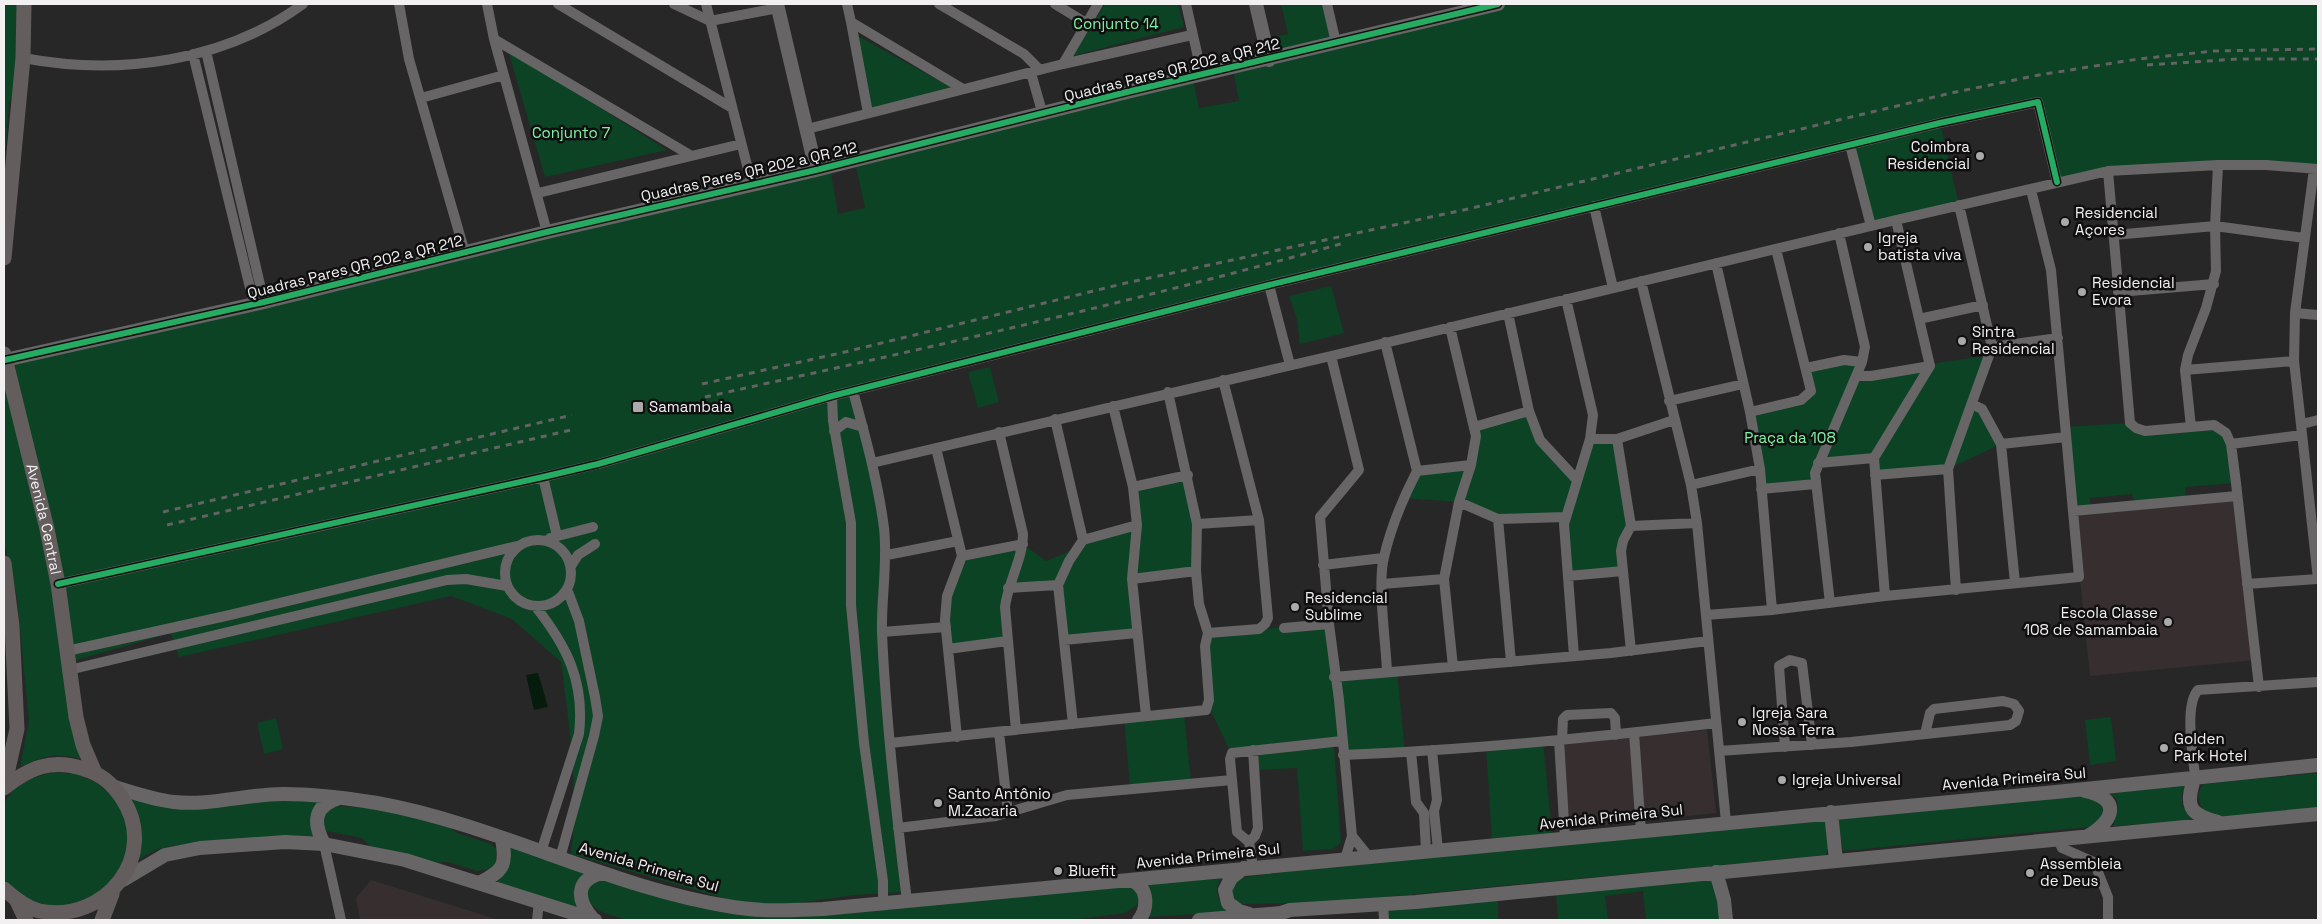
<svg xmlns="http://www.w3.org/2000/svg" width="2322" height="924" viewBox="0 0 2322 924" font-family="'Space Grotesk',sans-serif">
<style>
.built{fill:#372e30}
.green{fill:#0b4324}
.water{fill:#051b0c}
.lines{fill:none;stroke-linecap:round;stroke-linejoin:round}
.street{stroke:#676566;stroke-width:10}
.secondary{stroke:#676566;stroke-width:14}
.primary{stroke:#645d5e;stroke-width:15}
.rail{stroke:#646363;stroke-width:3;stroke-dasharray:6 6;stroke-linecap:butt}
.cycleway-casing{stroke:#100f0f;stroke-width:9}
.cycleway{stroke:#26ab63;stroke-width:6}
.poi-dot{fill:#abaaaa;stroke:#100f0f;stroke-width:2}
.labels{text-anchor:middle;stroke-width:5;stroke-linejoin:round;paint-order:stroke}
.park-label{font-size:15px;fill:#80f3a5;stroke:#100f0f}
.street-label{font-size:15px;fill:#f2f0f0;stroke:#100f0f}
.poi-label{font-size:15px;fill:#f2f0f0;stroke:#100f0f;text-anchor:start}
</style>
<rect width="100%" height="100%" fill="#282727"/>
<!-- built -->
<path class="built" d="M2237,496l19,164 -166,16 -17,-165z
M1707,730l9,83 -147,16 -9,-84z
M371,880l128,40h-139l-4,-22z"/>
<!-- green -->
<path class="green" d="M4,4h13v52l-3,39 -5,7 -3,46 -2,1z
M1105,4h73l6,23 -112,29z
M1281,4h48l8,34 -62,14 -3,-14 16,-4z
M1513,4h805v165h-183l-79,13 -18,-79 -98,20 19,82 -88,21 -21,-80 -996,245 27,114 2,84 20,303 -49,3 -56,8h-57l-170,-49c8,-62 -2,-131 -10,-192l-49,-43 -61,-23 -272,61 -8,-24 -98,28 -62,-297 12,-5 808,-186 7,41 27,-6 -9,-41 337,-88 6,29 40,-7 -6,-31z
M858,36l94,52 -82,22z
M508,50l159,100 -122,27z
M1331,286l13,47 -44,11 -3,-25 -8,-23z
M1991,355l-19,49 29,40 -53,25 -73,6 -1,-17 -56,5 -3,21 -54,5 -11,-77 54,-13 7,-8 -5,-23 56,-6 -6,13z
M990,367l9,35 -21,6 -10,-36z
M4,372l24,93 56,294c-30,-6 -36,-5 -64,8l9,-46 -12,-124 -13,-55z
M1529,411l11,29 37,40 13,-41h27l10,91 -4,41 -55,5 -3,-59 -67,2 -39,-17 -56,-4 14,-27 54,-6 3,-38z
M2130,423l2,3 92,4 12,53 -51,4 1,13 -51,5 -3,-11 -42,4 1,11 -18,2 -8,-84z
M1188,475l8,96 -64,8 5,54 -73,7 -6,-55 -50,3 -1,53 -59,8 -3,-29 17,-64 61,-12 23,17 20,-8 17,-13 53,-15 -3,-38z
M1329,624l5,53 63,-5 8,80 -62,3 -1,-14 -111,12 -20,-42 -3,-78z
M1184,714l7,68 -61,5 -6,-69z
M2111,717l5,44 -26,4 -5,-45z
M276,718l7,31 -19,5 -7,-31z
M1543,741l9,93 -60,6 -6,-94z
M1331,746l3,2 7,95 -8,6 -30,2 -6,-83 -40,2 -2,-19z
M54,772l22,2 21,9 17,15 11,19 4,23 -4,22 -27,35 -43,11 -22,-5 -19,-12 -10,-13v-75l9,-13 19,-12z
M2318,773v35l-93,10 -23,-9c-4,-10 -6,-15 1,-25z
M2188,782l-6,11v13l15,14 -84,6 5,-18 -2,-10 -11,-7z
M2081,794c5,3 13,5 18,9 10,9 -2,21 -10,24l-246,24 -6,-36z
M282,798l41,1 -5,38 -146,9 -17,4 -19,11 -5,-62 41,9z
M333,806l37,2 75,17 12,8 34,11 6,6 -2,15 -6,4 -12,2 -29,-9 -15,1 -63,-17 -8,-8 -36,-7 -7,-4 2,-16z
M1825,821l3,26 -2,8 -493,47 -91,2 -7,-1 -6,-16 10,-9 96,-13z
M507,845l84,27 -13,38 -84,-27z
M1722,871l5,49h-81l-3,-29 -38,5 3,24h-50l-2,-27z
M1223,873c-10,20 -8,24 8,39l-83,5 -7,-35z
M592,878l150,34 389,-26 9,10 -3,9 -12,8 -54,7h-443c-23,-7 -39,-7 -43,-33z
M1498,898v22h-112l-1,-10z"/>
<!-- water -->
<path class="water" d="M538,673l10,34 -14,3 -8,-35z"/>
<g class="lines">
<!-- street -->
<path class="street" d="M399,4l10,55 56,194
M487,4l7,35 53,193
M558,4l174,104
M674,4l36,17 68,-13
M706,4l46,181
M847,4l4,18 112,67
M939,4l85,50 16,16
M1055,4l31,19
M1186,4l16,71
M1327,4l9,39
M851,22l17,91
M494,39l196,116
M206,51l58,251
M193,54l61,250
M23,58c96,18 201,4 280,-54
M1063,64l35,-60
M1031,73l12,42
M421,98l83,-23
M807,129l256,-65 129,-29
M1850,145l21,81
M2314,169l-19,144 -1,48 24,218
M2108,171l22,252 6,5 9,3 69,-6 12,8 5,11 5,39 23,204
M538,193l203,-49
M1594,206l19,82
M2114,235l101,-9 89,12
M1716,263l34,149 10,57 12,141
M1641,281l50,204 6,38 29,299
M1269,285l21,80
M2118,292l96,-8
M1566,299l27,116 -3,24 -26,85 10,132
M1508,313l21,98 11,29 37,40
M2295,313l23,2
M1919,319l64,-14
M1450,327l26,109 -5,29 -12,37 -15,77 9,88
M1385,342l32,129c-14,27 -26,56 -33,86 -7,28 2,85 3,115
M1992,347l66,-9
M1331,356l28,114 -39,47 9,107 10,76 13,136 -7,23
M1806,368l38,-8 18,2
M2185,370l109,-9
M1856,376h15l59,-10
M853,391c12,45 25,90 31,137 4,35 -3,70 -2,105 4,90 14,179 25,268
M832,396l1,25 18,102v82l13,138 19,138v22
M1669,401l74,-17
M1972,404l10,5 19,35 14,139
M1113,406l20,81 4,38 -5,54 14,137
M1750,412l51,-12 10,-9 -35,-142
M1055,419l28,121 -14,21 -11,24 15,139
M2302,424l16,-4
M1474,427l55,-16
M2191,427l-6,-57 3,-15 18,-47 10,-37 -1,-45 3,-61
M834,431l12,-9 17,5
M999,432l24,102c0,25 -15,48 -18,73l11,123
M1590,439h27l57,-19
M1617,439l14,87 66,-3
M2001,444l65,-7
M2231,444l71,-9
M936,448l26,108 -15,40 -2,24 12,117
M872,463l459,-107 565,-136 212,-49 110,-6h48l52,4
M1818,463l56,-5
M1417,471l54,-6
M1875,475l73,-6
M543,477l14,59
M1691,485l69,-16
M1133,487l55,-12
M1761,489l54,-5
M1459,502l39,17 13,143
M2073,511l164,-15
M1498,519l67,-2
M1197,524l62,-4
M1631,526l-8,15 -2,10 10,100
M550,538l43,-11
M505 573a33 33 0 1 1 66 0a33 33 0 1 1-66 0Z
M1083,540l54,-15
M887,555l71,-14
M962,556l61,-12
M1323,565l60,-7
M571,566l7,-11 17,-11
M1568,576l55,-5
M1132,579l64,-8
M58,584l485,-107 55,-13 234,-68 437,-111 671,-162 98,-21 19,80
M1382,584l62,-5
M2247,584l70,-5
M1008,588l50,-3
M1956,590l-8,-121 44,-122 -33,-142
M1885,596l-11,-138 56,-92 -34,-146
M1830,603l-15,-130 47,-111 3,-15 -26,-114
M535,606c32,40 50,76 44,128l-38,118
M1706,615l66,-5 113,-14 194,-19 -28,-307 -20,-80
M1284,628l45,-4
M882,632l64,-5
M1208,633l51,-4 6,-5 3,-6 -9,-98 -36,-140
M1064,640l73,-7
M948,649l59,-8
M67,651l163,-36 287,-69
M69,670l378,-90 19,-1 41,7
M1334,677l277,-24 97,-12
M999,732l9,81
M1634,733l7,98
M1559,740l6,98
M1562,740l1,-21 4,-4 44,-2 4,5 1,17
M890,743l316,-33 3,-10 -4,-54 3,-13 -9,-29 -3,-33 1,-47 -29,-132
M1785,747l-6,-81 11,-6 12,3 10,82
M1432,750l5,50 -3,11 4,39
M1719,751l132,-9 159,-17 6,-4 3,-10 -5,-7 -11,-3 -69,8 -4,4 -5,21
M1411,752l5,50 8,11 2,38
M1343,755c125,-5 249,-17 373,-32
M2195,776c-2,-20 -11,-71 3,-86l120,-8
M898,828l98,-12 71,-21 165,-15
M1352,836l17,21
M2058,840l4,8 32,14 14,35v23
M1249,842l-12,-10 -7,-73 2,-6 110,-12
M1249,842l6,-6 3,-8 -5,-78
M1249,842l4,25
M324,844l17,76
M560,858l34,-122 4,-20 -3,-19 -16,-76 -12,-32
M1383,904l1,16
M537,920l2,-18"/>
<!-- secondary -->
<path class="secondary" d="M777,4l39,166
M1256,4l13,56
M5,360l259,-58 283,-70 269,-62 311,-78 371,-88
M2195,776c-10,30 -7,38 23,46
M115,787c19,6 39,13 59,15 36,4 73,-8 109,-8 31,0 63,4 94,9 122,22 233,85 356,104 30,5 60,3 90,2l1233,-117 262,-27
M2085,791c37,8 29,29 3,45
M1831,812l5,49
M324,844c-11,-21 -11,-38 15,-46
M1244,868l-13,10 -6,12 3,13 11,8 10,3
M1716,872l8,28 2,20
M123,880l42,-25 35,-7 85,-6 39,2 81,16 190,60
M1129,880c19,4 20,27 10,40
M479,883c24,-12 28,-17 23,-44
M593,919c-16,-18 -19,-38 8,-46
M1199,920l82,-7 9,-3 126,-8 902,-88"/>
<!-- primary -->
<g class="primary">
<path d="M4,258l19,-200 1,-54"/>
<path id="s1" d="M4,354l43,175 11,55 18,133 7,28 12,28"/>
<path d="M4,563l8,63 5,103 -13,58"/>
<path d="M4,788c25,-20 47,-30 80,-19 17,5 28,14 38,29 38,57 -16,126 -83,113 -14,-4 -25,-13 -35,-22"/>
<path d="M17,901l9,19"/>
<path d="M102,920l10,-26"/>
</g>
<!-- rail -->
<path class="rail" d="M2147,65l91,-6h80
M702,384l143,-32 281,-69 342,-74 483,-116 88,-18 99,-16 76,-8 104,-2
M705,397c214,-47 429,-95 639,-154
M163,512l409,-97
M167,525l408,-96"/>
<!-- cycleway casing -->
<g class="cycleway-casing">
<path id="cycleway" d="M5,360l259,-58 283,-70 269,-62 311,-78 371,-88
M58,584l485,-107 55,-13 234,-68 437,-111 671,-162 98,-21 19,80"/>
</g>
<!-- cycleway -->
<use href="#cycleway" class="cycleway"/>
</g>
<!-- markers -->
<g class="poi-dot">
<circle cx="1980" cy="156" r="5"/>
<circle cx="2065" cy="222" r="5"/>
<circle cx="1868" cy="247" r="5"/>
<circle cx="2082" cy="292" r="5"/>
<circle cx="1962" cy="341" r="5"/>
<rect x="632" y="401" width="12" height="12" rx="2.5"/>
<circle cx="1295" cy="607" r="5"/>
<circle cx="2168" cy="622" r="5"/>
<circle cx="1742" cy="722" r="5"/>
<circle cx="2164" cy="748" r="5"/>
<circle cx="1782" cy="780" r="5"/>
<circle cx="938" cy="803" r="5"/>
<circle cx="1058" cy="871" r="5"/>
<circle cx="2030" cy="873" r="5"/>
</g>
<g class="labels">
<!-- park labels -->
<g class="park-label">
<text x="1116" y="29">Conjunto 14</text>
<text x="571" y="138">Conjunto 7</text>
<text x="1790" y="443">Praça da 108</text>
</g>
<!-- street labels -->
<g class="street-label">
<text transform="translate(1172 70) rotate(-14)" y="5">Quadras Pares QR 202 a QR 212</text>
<text transform="translate(749 172) rotate(-13)" y="5">Quadras Pares QR 202 a QR 212</text>
<text transform="translate(355 267) rotate(-14)" y="5">Quadras Pares QR 202 a QR 212</text>
<text dy="5" stroke="none"><textPath href="#s1" startOffset="170">Avenida Central</textPath></text>
<text transform="translate(2014 779) rotate(-5)" y="5">Avenida Primeira Sul</text>
<text transform="translate(1611 817) rotate(-6)" y="5">Avenida Primeira Sul</text>
<text transform="translate(1208 856) rotate(-6)" y="5">Avenida Primeira Sul</text>
<text transform="translate(649 867) rotate(16)" y="5">Avenida Primeira Sul</text>
</g>
<!-- poi labels -->
<g class="poi-label">
<text x="1970" y="152" text-anchor="end">Coimbra<tspan x="1970" dy="17">Residencial</tspan></text>
<text x="2075" y="218">Residencial<tspan x="2075" dy="17">Açores</tspan></text>
<text x="1878" y="243">Igreja<tspan x="1878" dy="17">batista viva</tspan></text>
<text x="2092" y="288">Residencial<tspan x="2092" dy="17">Evora</tspan></text>
<text x="1972" y="337">Sintra<tspan x="1972" dy="17">Residencial</tspan></text>
<text x="649" y="412">Samambaia</text>
<text x="1305" y="603">Residencial<tspan x="1305" dy="17">Sublime</tspan></text>
<text x="2158" y="618" text-anchor="end">Escola Classe<tspan x="2158" dy="17">108 de Samambaia</tspan></text>
<text x="1752" y="718">Igreja Sara<tspan x="1752" dy="17">Nossa Terra</tspan></text>
<text x="2174" y="744">Golden<tspan x="2174" dy="17">Park Hotel</tspan></text>
<text x="1792" y="785">Igreja Universal</text>
<text x="948" y="799">Santo Antônio<tspan x="948" dy="17">M.Zacaria</tspan></text>
<text x="2040" y="869">Assembleia<tspan x="2040" dy="17">de Deus</tspan></text>
<text x="1068" y="876">Bluefit</text>
</g>
</g>
<!-- border -->
<rect width="2322" height="924" fill="none" stroke="#f2f0f0" stroke-width="10"/>
</svg>
